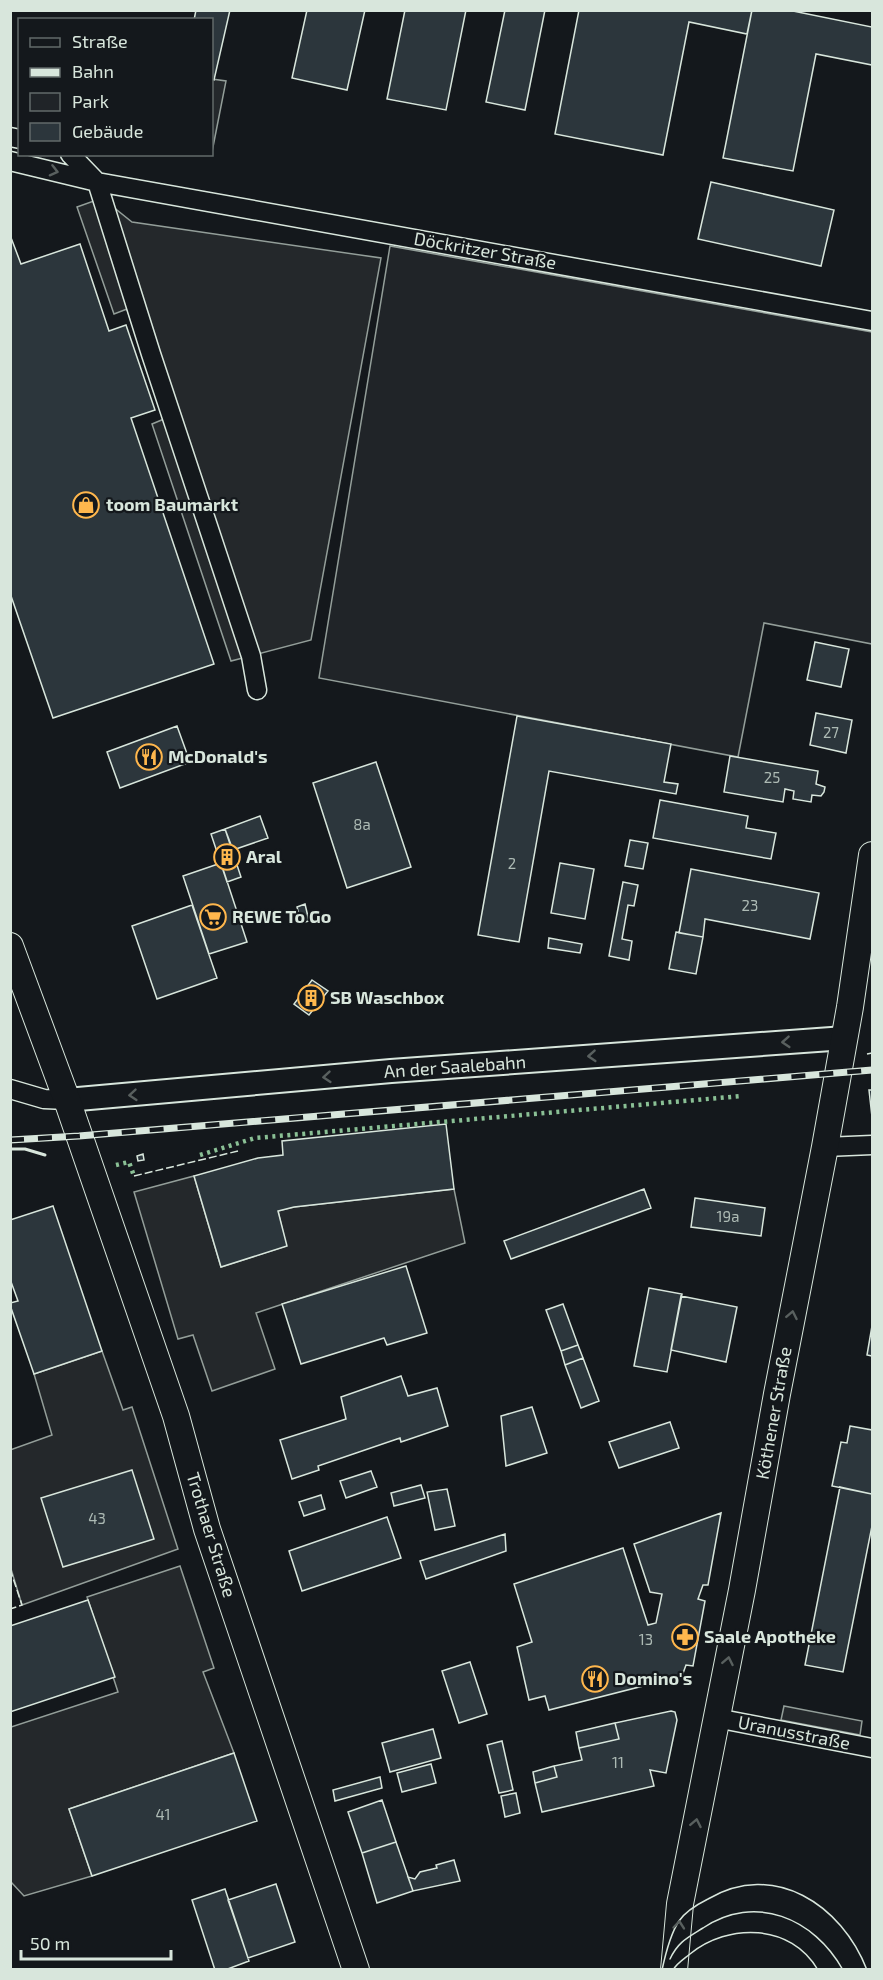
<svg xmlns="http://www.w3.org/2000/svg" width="883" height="1980" viewBox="0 0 883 1980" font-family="'Exo 2',sans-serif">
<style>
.green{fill:#202428;stroke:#939e99;stroke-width:1.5}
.parking{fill:#24282b;stroke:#939e99;stroke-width:1.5}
.building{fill:#2c363c;stroke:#d8e6dc;stroke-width:1.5}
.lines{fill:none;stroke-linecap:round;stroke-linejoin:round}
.minor-casing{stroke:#d8e6dc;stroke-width:21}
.tertiary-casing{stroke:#d8e6dc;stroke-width:26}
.secondary-casing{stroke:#d8e6dc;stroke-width:28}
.minor{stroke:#14181c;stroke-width:18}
.tertiary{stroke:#14181c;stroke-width:22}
.secondary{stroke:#14181c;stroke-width:26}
.tram{stroke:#d8e6dc;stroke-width:1.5}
.rail-casing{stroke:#d8e6dc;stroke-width:7}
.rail{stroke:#14181c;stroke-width:4.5;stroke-dasharray:14;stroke-linecap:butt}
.hedge{stroke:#8ac095;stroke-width:4.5;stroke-dasharray:3 4.5;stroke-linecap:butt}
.fence{stroke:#d8e6dc;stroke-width:1.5;stroke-dasharray:8 3;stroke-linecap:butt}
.wall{stroke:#d8e6dc;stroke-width:3}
.oneway{stroke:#59605f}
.labels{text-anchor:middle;stroke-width:4.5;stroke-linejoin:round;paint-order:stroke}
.number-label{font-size:15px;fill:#adbab4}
.street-label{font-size:18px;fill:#d8e6dc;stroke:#14181c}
.poi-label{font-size:18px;font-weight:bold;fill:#d8e6dc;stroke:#14181c;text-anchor:start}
</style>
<rect width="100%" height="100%" fill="#14181c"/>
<!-- green -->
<path class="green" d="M390,246l482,86v312l-108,-21 -26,134 -419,-79z"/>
<!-- parking -->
<path class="parking" d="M212,79l14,2 -14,71z
M102,198l30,24 249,36 -70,382 -80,21 -79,-237 12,-5 -37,-110 -13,5 -37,-107z
M194,1176l27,91 65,-21 -8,-35 16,-4 160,-18 11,54 -209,70 19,56 -63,22 -19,-56 -15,4 -44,-147z
M102,1351l21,59 9,-3 46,142 -156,56 -11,-36 -1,-119 42,-15 -18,-61z
M180,1566l34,102 -11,4 31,81 -165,56 23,67 -68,20 -13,-14v-155l107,-35 -31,-95z
M784,1706l78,15 -2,14 -79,-15z"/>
<!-- building -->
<path class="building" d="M196,10h34l-16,70 -2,-1v-59h-18z
M307,10h58l-18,80 -55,-12z
M405,10h61l-20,100 -59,-11z
M505,10h40l-20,100 -39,-8z
M579,10h173l-5,24 -58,-12 -26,133 -108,-21z
M752,10h36l84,17v38l-56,-11 -23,117 -70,-13z
M711,182l123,28 -13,56 -123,-27z
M10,235l11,29 59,-20 29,87 17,-6 29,85 -24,8 83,246 -161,54 -43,-125z
M815,642l34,7 -8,38 -34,-7z
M816,713l36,7 -6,33 -36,-8z
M517,716l154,28 -7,38 14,2 -2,10 -127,-23 -30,171 -41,-7z
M177,726l13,36 -70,26 -13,-36z
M730,756l88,15 -2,13 9,3 -1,5 -3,4 -9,-1 -1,7 -18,-3 1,-8 -9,-2 -2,13 -59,-10z
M376,762l35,105 -64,21 -34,-105z
M660,800l88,16 -2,12 30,5 -5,26 -118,-21z
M260,816l8,22 -35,12 -8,-21z
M225,829l16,48 -14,5 -16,-48z
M630,840l18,3 -5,26 -18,-3z
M221,863l26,79 -38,12 -26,-78z
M560,863l34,6 -9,50 -34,-6z
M691,869l128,24 -9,46 -105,-20 -2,18 -24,-4z
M623,882l15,3 -4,21 -6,-1 -6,34 10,2 -3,19 -20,-4z
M305,904l4,17 -8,2 -4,-16z
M192,905l25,73 -60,21 -25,-73z
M676,932l27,5 -7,37 -27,-5z
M549,938l33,6 -2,9 -32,-5z
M312,980l16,11 -19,24 -15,-11z
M869,1090h3v27z
M446,1124l8,65 -160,18 -16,4 9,35 -66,21 -27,-91 64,-18 25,-3 -1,-14z
M143,1154l1,6 -6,1 -1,-5z
M644,1189l7,19 -140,51 -7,-18z
M695,1198l70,10 -4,28 -70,-9z
M53,1206l49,145 -68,23 -24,-69v-2l8,-2 -8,-22v-59z
M406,1266l21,67 -40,12 -3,-7 -83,26 -19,-60z
M649,1288l33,6 -15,78 -33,-6z
M681,1296l56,11 -11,55 -55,-12z
M563,1304l15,41 -17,6 -15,-41z
M872,1326v30l-5,-1z
M578,1345l5,13 -18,7 -4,-14z
M583,1358l16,43 -18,7 -16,-43z
M401,1376l7,20 29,-8 11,38 -47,16 -1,-4 -82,28 1,4 -27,9 -12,-39 66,-21 -5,-22z
M532,1407l15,46 -41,13 -5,-50z
M670,1422l9,26 -60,20 -10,-26z
M850,1426l22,4v64l-40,-8 9,-44 6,1z
M132,1470l22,69 -91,28 -22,-69z
M371,1471l6,16 -31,11 -6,-17z
M421,1485l4,13 -31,8 -3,-13z
M840,1487l32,7v32l-29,146 -38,-7z
M447,1489l8,37 -20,4 -8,-38z
M321,1495l4,14 -21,7 -5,-14z
M721,1513l-13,72h-5l-5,14 7,2 -12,65 -7,-1 -4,11 -133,34 -4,-14 -16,4 -12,-53 15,-5 -18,-58 109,-36 25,77 8,-2 6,-29 -12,-2 -16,-48z
M387,1517l14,41 -99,33 -13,-40z
M505,1534l1,17 -80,28 -6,-18z
M88,1600l27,77 -105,35v-86z
M470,1662l17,52 -28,9 -17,-52z
M671,1711l4,1 2,8 -11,53 -16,-3 4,16 -112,26 -7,-29 22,-6 -3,-11 28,-6 -3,-12 40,-9 -4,-16z
M615,1723l4,16 -40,9 -3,-16z
M433,1729l8,29 -51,14 -8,-29z
M502,1741l11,49 -14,3 -12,-48z
M234,1753l23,68 -165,55 -23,-67z
M431,1764l5,19 -34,9 -5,-19z
M554,1766l3,11 -22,6 -2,-11z
M380,1777l2,11 -47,13 -2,-11z
M516,1793l4,20 -15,4 -4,-21z
M382,1800l14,42 -34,11 -14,-41z
M396,1842l17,49 -36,12 -15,-50z
M454,1860l6,21 -47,10 -5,-14 7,2 5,-7 17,-4 -1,-3z
M276,1884l19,58 -47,16 -20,-58z
M225,1889l24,72 -24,9h-10l-23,-70z"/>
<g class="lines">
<!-- minor casing -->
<g class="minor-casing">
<path id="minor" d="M10,137l10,2
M70,154l27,28 54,172 100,302 6,34
M10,161l87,21 775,139
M10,1089l34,10 23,1
M825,1147l47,-2
M716,1718l156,30"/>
</g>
<!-- tertiary casing -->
<g class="tertiary-casing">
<path id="tertiary" d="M67,1100l324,-29 454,-33"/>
</g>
<!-- secondary casing -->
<g class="secondary-casing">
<path id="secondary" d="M10,946l57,154 109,316 31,113 149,441
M674,1970l6,-66 62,-314 35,-196 48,-247 25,-140 22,-152"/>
</g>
<!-- minor -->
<use href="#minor" class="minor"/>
<!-- tertiary -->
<use href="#tertiary" class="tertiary"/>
<!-- secondary -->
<use href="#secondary" class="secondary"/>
<!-- tram -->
<path class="tram" d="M670,1959c8,-17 17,-21 33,-31 52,-35 111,-10 140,42
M662,1970c3,-14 9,-37 17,-49 6,-9 19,-17 29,-22 66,-39 134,6 159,71
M673,1970c4,-7 11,-11 17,-16 38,-31 101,-31 128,16"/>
<!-- rail casing -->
<g class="rail-casing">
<path id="rail" d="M10,1140l69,-4 793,-66"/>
</g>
<!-- rail -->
<use href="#rail" class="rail"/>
<!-- hedge -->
<path class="hedge" d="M200,1155l55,-17 487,-42
M116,1165l13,-3 5,14"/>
<!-- fence -->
<path class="fence" d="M867,1054l5,-1
M134,1176l104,-25
M10,1569l12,36 -12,4"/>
<!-- wall -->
<path class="wall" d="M10,1149h15l20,6"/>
</g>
<!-- one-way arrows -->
<defs><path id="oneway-chevron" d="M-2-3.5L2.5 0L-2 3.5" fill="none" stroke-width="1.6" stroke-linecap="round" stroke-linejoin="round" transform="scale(1.5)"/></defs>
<g class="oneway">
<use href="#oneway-chevron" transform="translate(54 171) rotate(14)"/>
<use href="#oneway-chevron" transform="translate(786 1042) rotate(176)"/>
<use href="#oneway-chevron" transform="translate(592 1056) rotate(176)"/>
<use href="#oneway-chevron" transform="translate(327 1077) rotate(175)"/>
<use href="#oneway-chevron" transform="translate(133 1095) rotate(175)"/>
<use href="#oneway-chevron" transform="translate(792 1315) rotate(-79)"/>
<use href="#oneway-chevron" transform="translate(728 1661) rotate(-79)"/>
<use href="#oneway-chevron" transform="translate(696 1823) rotate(-79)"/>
<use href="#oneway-chevron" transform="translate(679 1925) rotate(-85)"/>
</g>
<!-- icons -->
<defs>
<g id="shop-ring" transform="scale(1.35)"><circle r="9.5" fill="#14181c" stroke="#ffb74d" stroke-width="1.5"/><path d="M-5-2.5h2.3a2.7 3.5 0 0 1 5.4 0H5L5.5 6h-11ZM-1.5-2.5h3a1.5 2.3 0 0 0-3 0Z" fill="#ffb74d"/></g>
<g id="restaurant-ring" transform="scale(1.35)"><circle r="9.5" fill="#14181c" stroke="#ffb74d" stroke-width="1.5"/><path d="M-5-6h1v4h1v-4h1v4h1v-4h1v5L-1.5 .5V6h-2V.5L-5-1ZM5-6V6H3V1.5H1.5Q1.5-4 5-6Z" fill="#ffb74d"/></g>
<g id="building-ring" transform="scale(1.35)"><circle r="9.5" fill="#14181c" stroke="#ffb74d" stroke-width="1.5"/><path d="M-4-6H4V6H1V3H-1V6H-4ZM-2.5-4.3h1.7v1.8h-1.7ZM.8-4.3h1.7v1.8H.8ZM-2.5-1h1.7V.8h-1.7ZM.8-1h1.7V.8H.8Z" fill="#ffb74d"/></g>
<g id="supermarket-ring" transform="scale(1.35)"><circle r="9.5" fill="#14181c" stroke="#ffb74d" stroke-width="1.5"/><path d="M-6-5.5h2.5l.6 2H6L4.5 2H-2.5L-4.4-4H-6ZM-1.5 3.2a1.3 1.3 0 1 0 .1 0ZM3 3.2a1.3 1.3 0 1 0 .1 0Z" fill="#ffb74d"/></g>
<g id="pharmacy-ring" transform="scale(1.35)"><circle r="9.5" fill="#14181c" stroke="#ffb74d" stroke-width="1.5"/><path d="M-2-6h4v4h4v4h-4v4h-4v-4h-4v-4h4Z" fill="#ffb74d"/></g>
</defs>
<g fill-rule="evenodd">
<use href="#shop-ring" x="86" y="505"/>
<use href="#restaurant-ring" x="149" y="757"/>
<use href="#building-ring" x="227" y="857"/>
<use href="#supermarket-ring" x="213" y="917"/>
<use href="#building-ring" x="311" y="998"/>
<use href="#pharmacy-ring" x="685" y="1637"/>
<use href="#restaurant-ring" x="595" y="1679"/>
</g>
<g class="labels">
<!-- number labels -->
<g class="number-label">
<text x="831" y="738">27</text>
<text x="772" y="783">25</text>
<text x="362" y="830">8a</text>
<text x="512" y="869">2</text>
<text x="750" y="911">23</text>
<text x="728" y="1222">19a</text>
<text x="97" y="1524">43</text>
<text x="646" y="1645">13</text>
<text x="618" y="1768">11</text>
<text x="163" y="1820">41</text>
</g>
<!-- street labels -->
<g class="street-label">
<text transform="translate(485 251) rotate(10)" y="6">Döckritzer Straße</text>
<text transform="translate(455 1067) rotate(-4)" y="6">An der Saalebahn</text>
<text transform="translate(774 1413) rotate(-80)" y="6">Köthener Straße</text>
<text transform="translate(211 1535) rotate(73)" y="6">Trothaer Straße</text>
<text transform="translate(794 1733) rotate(11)" y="6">Uranusstraße</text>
</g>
<!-- poi labels -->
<g class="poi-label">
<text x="106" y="511">toom Baumarkt</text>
<text x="168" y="763">McDonald's</text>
<text x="246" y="863">Aral</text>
<text x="232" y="923">REWE To Go</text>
<text x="330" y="1004">SB Waschbox</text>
<text x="704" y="1643">Saale Apotheke</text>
<text x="614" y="1685">Domino's</text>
</g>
</g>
<!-- border -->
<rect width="883" height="1980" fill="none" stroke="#d8e6dc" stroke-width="24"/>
<!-- legend -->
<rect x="18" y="18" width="195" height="138" fill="#14181c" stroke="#626a69" stroke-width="1.5"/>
<rect x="30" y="38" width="30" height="9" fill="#14181c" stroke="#626a69" stroke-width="1.5"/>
<text x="72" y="48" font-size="18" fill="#d8e6dc">Straße</text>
<rect x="30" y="68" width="30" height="9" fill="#d8e6dc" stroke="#626a69" stroke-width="1.5"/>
<text x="72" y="78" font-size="18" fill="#d8e6dc">Bahn</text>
<rect x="30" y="93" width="30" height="18" fill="#202428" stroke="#626a69" stroke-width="1.5"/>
<text x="72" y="108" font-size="18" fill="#d8e6dc">Park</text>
<rect x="30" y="123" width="30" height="18" fill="#2c363c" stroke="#626a69" stroke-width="1.5"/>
<text x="72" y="138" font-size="18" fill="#d8e6dc">Gebäude</text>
<!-- scale -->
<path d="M21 1950v9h150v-9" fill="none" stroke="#d8e6dc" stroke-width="3"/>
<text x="30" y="1950" font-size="18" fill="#d8e6dc" stroke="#14181c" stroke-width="4.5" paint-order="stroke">50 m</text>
</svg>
